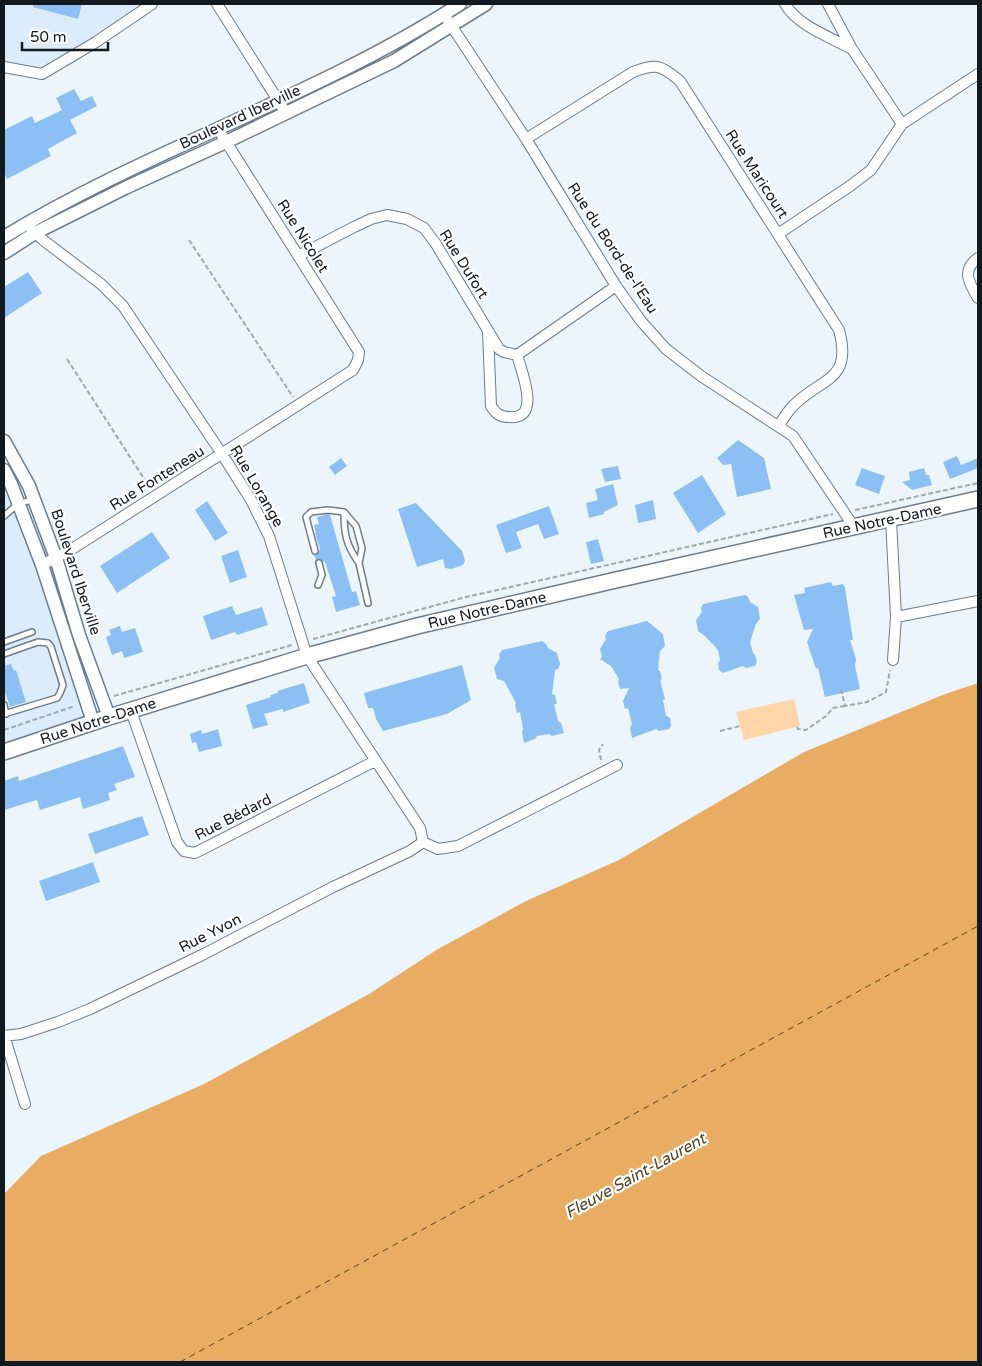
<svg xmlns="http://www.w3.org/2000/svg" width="982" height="1366" viewBox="0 0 982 1366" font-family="'Varela Round',sans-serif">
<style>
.built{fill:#dcecfb}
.green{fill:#fed6a8}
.water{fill:#e8ac63}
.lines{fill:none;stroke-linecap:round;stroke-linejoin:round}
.ferry{stroke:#594021;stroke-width:1;stroke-dasharray:6 5;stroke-linecap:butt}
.building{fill:#8cc0f4}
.service-casing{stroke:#6c7d8f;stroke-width:8}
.minor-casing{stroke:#6c7d8f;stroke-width:12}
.tertiary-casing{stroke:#6c7d8f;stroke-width:15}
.primary-casing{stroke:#6c7d8f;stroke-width:18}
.path{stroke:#a0a8af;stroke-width:2;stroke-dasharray:5 2.5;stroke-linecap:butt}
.service{stroke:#fff;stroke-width:5}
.minor{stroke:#fff;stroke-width:10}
.tertiary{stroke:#fff;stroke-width:12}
.primary{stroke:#fff;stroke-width:15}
.labels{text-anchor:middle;stroke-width:4.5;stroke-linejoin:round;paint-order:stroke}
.street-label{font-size:15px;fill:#12191f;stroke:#fff}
.water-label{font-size:16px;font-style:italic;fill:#594021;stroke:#fff}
</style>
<rect width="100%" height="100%" fill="#ecf4fc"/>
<!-- built -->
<path class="built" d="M4,4h148l-110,70 -38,-7z
M4,470l89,252 -89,30z"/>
<!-- green -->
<path class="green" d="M794,699l6,27 -56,14 -8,-28z"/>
<!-- water -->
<path class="water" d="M978,683v679h-974v-168l37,-38 163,-72 165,-90 69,-45 88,-48 93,-41 185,-108 141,-58z"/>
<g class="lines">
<!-- ferry -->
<path class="ferry" d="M180,1362l798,-436"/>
</g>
<!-- building -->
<path class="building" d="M33,4h49l-4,15 -45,-12z
M74,89l7,12 11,-5 5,10 -27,14 7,13 -29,16 3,7 -44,23 -3,-7v-42l28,-14 3,7 27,-13 -6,-12z
M28,272l14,21 -38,25v-31z
M738,440l26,18 7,31 -34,8 -6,-33 -8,1 -6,-7z
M957,456l4,9 17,-7v10l-28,11 -7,-17z
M341,458l6,8 -12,9 -6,-8z
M618,466l3,13 -16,3 -4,-13z
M862,468l23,8 -6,18 -24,-9z
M924,468l2,7h3l3,10 -20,5 -10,-8 8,-2 -1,-8z
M702,475l24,39 -28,19 -25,-40z
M613,484l5,21 -14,7v2l-15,4 -3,-15 12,-3 -3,-11z
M653,500l3,19 -18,4 -3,-18z
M207,501l21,32 -13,8 -20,-31z
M416,503l46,48 3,10 -2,4 -12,4 -6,-1 -2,-9 -26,8 -19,-58z
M549,506l10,28 -15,5 -6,-15 -22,8 6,16 -16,5 -10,-28z
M328,514l2,1 22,77 4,-1 4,14 -24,7 -4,-15 4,-1 -11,-34h-2l-3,-3 -4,1 -2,-5 4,-1 2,-5 -5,-16h1l-2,-8 5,-1 -2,-7z
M152,532l18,26 -53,35 -17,-27z
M598,539l6,22 -13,3 -5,-22z
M238,550l9,27 -17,6 -9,-27z
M831,582l2,4 10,-2 2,4 8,52h-3l6,19 -1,7 5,23 -35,8 -7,-29 -2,1 -9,-27 6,-13 -9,1 -10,-35 11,-2 -1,-5z
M745,595l3,2 2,5 8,5 2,12 -4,5 -6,18 3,11 2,2 2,7 -2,4 -9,2 -3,-2 -20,7 -4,-3 -1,-7 2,-3 -2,-10 -13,-14 -7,-5 -2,-11 6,-8 -1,-4 2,-4z
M232,606l4,9 26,-8 6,18 -31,10 -2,-3 -24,8 -8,-24z
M647,621l16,13 2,12 -5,5 -2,19 2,1 2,8 -2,1 5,19 -2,1 3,16 4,2 1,8 -2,3 -10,2 -3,-2 -24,9 -2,-10 2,-4 -4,-16 -3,1 -2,-8 6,-13 -9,1 -2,-7 1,-3 -8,-13 -11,-7 2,-2 -2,-8 6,-10 -1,-3 3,-5z
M120,626l2,6 13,-4 8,24 -19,6 -2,-7 -10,4 -6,-18 5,-2 -2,-5z
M542,641l4,3 2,4 9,5 3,11 -2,5 -3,1 -3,24 3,1 2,9h-3l4,17 3,2 3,10 -12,3 -3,-2 -12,2 -2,3 -11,4 -2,-11 1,-3 -3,-17 -3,1 -2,-8 1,-2 -12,-22 -7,-2 -3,-11 6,-10 -1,-4 3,-4z
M11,664l3,7 2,-1 10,32 -16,5 -6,-18v-23z
M462,665l9,35 -24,14 -64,17 -7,-12 -3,-11h-5l-4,-15z
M304,683l6,20 -27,9v-3l-19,5 4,11 -15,4 -7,-24 25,-8 -1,-2 8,-2 -1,-2z
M218,729l4,17 -23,6 -3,-10 -4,1 -2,-9 11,-4 1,4z
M123,746l12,31 -21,7 3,6 -9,3 2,7 -27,9 -3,-12 -40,13 -3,-10 -33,10v-29l14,-5 1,5z
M142,816l7,19 -54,19 -7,-20z
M93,862l7,20 -54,19 -7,-20z"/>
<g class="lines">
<!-- service casing -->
<g class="service-casing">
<path id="service" d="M344,512c0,22 2,33 15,51
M4,516l15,-13 14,-3
M315,551l-9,-34 5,-5 17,-2 16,2 12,14 6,22 -3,15 9,40
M318,585l4,-10 -3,-12
M4,642l28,-10
M4,654l34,-12 10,1 3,4 12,38 -3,8 -3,5 -53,16
M4,705l2,9"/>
</g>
<!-- minor casing -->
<g class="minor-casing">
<path id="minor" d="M217,4l69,109
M785,4c13,22 45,33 67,45
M828,4l24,45 50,75
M447,19l79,120 90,147 25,35 25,28 35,27 92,60 61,91
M4,67l38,7 54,-32 56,-38
M526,139l107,-67c23,-9 28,-7 47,9l159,249c14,52 -18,47 -46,76 -5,5 -10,13 -14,19
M778,234l72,-48 21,-16 31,-46 76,-50
M298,256l56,-29 17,-8 16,-4 20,4 17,9 12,16 63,105 5,3 13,3 99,-69
M978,258c-17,12 -9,25 0,40
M488,332l3,74c5,8 9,11 19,11 32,3 11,-47 7,-62
M891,519l5,98 -3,43
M42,565l30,-16 281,-179 5,-10 1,-8 -141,-223
M896,617l82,-16
M131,711l46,131 7,9 11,2 180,-92
M423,842l15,7 20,-3 159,-81
M4,1035l21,69
M4,1036l17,-2 37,-12 32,-13 112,-54 131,-68 77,-36 13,-9 -3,-14 -113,-172 -38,-120 -18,-36 -29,-46 -99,-148 -22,-22 -58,-44 -12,-12"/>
</g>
<!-- tertiary casing -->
<g class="tertiary-casing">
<path id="tertiary" d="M4,237c146,-89 312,-140 456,-233
M4,253l31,-20 90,-45 101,-46 168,-81 92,-57
M4,441l25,45 27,72 23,77 30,82
M4,470l7,14 31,81 51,157"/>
</g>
<!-- primary casing -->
<g class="primary-casing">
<path id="primary" d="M4,752l105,-35 198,-61 110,-30 199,-46 362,-81"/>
</g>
<!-- path -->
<path class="path" d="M189,240l104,157
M67,359l83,129
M855,510l123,-27
M313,639l149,-41 371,-84
M841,689l4,17 22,-4 19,-10 4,-22
M114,696l178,-51
M797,727l1,2 8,1 20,-14 7,-8 12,-2
M4,730l71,-24
M720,731l20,-5
M601,760l-2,-10 4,-6"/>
<!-- service -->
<use href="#service" class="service"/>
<!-- minor -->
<use href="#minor" class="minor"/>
<!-- tertiary -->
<use href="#tertiary" class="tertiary"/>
<!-- primary -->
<use href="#primary" class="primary"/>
</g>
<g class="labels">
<!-- street labels -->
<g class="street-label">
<text transform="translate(240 117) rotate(-25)" y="5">Boulevard Iberville</text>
<text transform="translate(757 174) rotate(57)" y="5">Rue Maricourt</text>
<text transform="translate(303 236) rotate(58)" y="5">Rue Nicolet</text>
<text transform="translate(613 248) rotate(57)" y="5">Rue du Bord-de-l'Eau</text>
<text transform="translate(464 264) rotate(58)" y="5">Rue Dufort</text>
<text transform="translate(157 478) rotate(-32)" y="5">Rue Fonteneau</text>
<text transform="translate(257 486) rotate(60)" y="5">Rue Lorange</text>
<text transform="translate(882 521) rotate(-12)" y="5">Rue Notre-Dame</text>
<text transform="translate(76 572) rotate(72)" y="5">Boulevard Iberville</text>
<text transform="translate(487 610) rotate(-13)" y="5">Rue Notre-Dame</text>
<text transform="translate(98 721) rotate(-18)" y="5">Rue Notre-Dame</text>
<text transform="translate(233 817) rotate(-27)" y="5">Rue Bédard</text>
<text transform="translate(210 933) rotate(-27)" y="5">Rue Yvon</text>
</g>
<!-- water labels -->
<g class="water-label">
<text transform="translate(635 1175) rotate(-29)" y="6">Fleuve Saint-Laurent</text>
</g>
</g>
<!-- border -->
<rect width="982" height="1366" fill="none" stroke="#12191f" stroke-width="10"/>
<!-- scale -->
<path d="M22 42v8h86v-8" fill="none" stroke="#12191f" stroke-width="2.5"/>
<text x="30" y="42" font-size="15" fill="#12191f" stroke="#ffffff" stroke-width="4" paint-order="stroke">50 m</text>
</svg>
